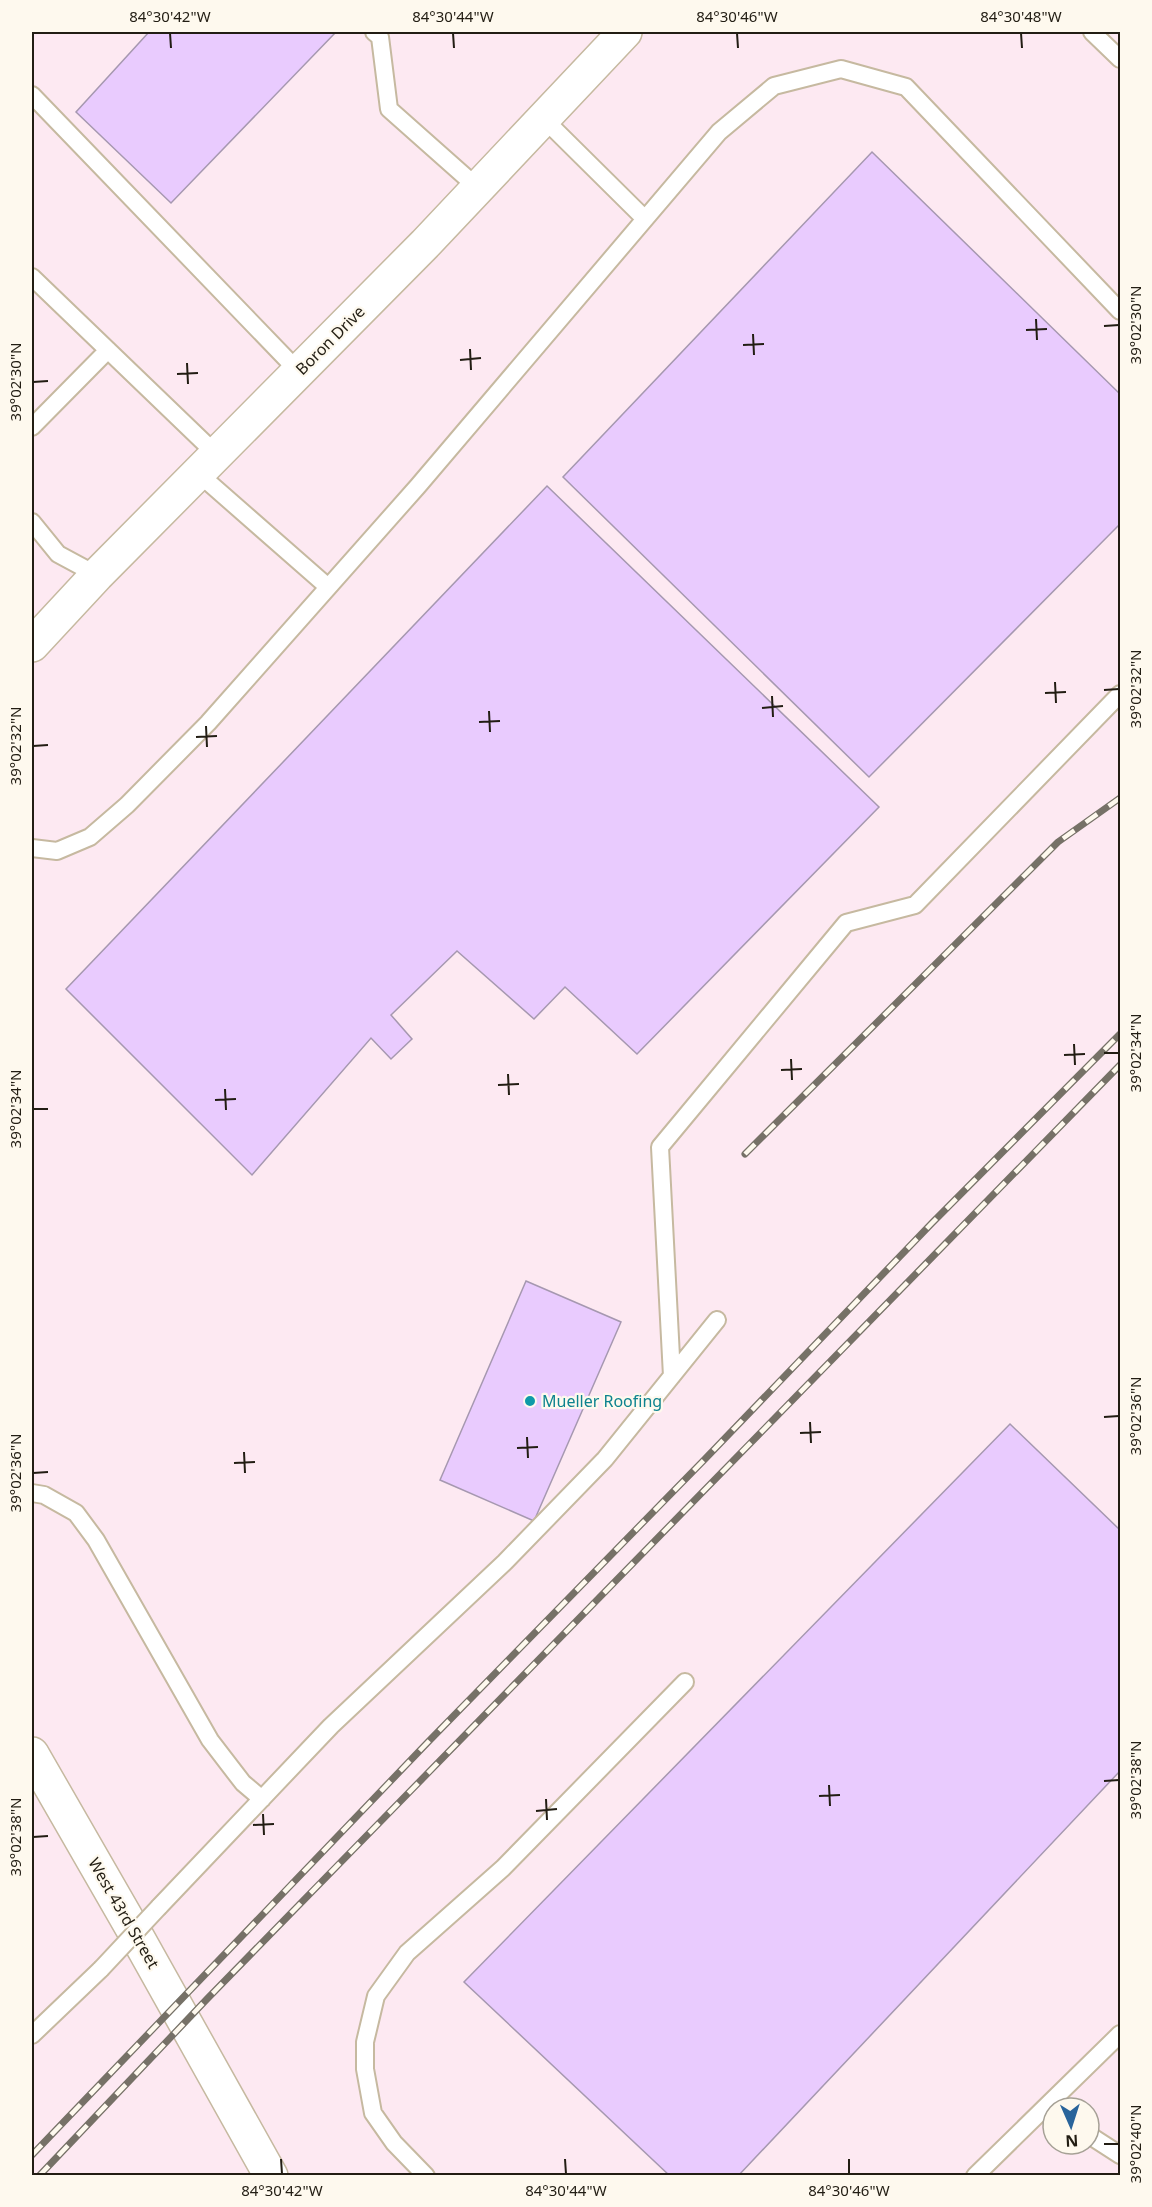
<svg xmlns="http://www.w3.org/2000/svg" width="1152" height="2207" viewBox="0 0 1152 2207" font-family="'Noto Sans',sans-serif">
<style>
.industrial{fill:#fde9f2;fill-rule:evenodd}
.building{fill:#e9cbfe;stroke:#a698b0;stroke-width:1.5}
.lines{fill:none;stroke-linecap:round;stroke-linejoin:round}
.lane-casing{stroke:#c6b9a0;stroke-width:20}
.street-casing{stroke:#c6b9a0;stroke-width:36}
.secondary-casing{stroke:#c6b9a0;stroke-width:36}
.lane{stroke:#fff;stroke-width:16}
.street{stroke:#fff;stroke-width:33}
.secondary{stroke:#fff;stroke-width:33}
.rail-casing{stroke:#767167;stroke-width:7}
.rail{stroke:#fef9ee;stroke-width:4.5;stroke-dasharray:14;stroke-linecap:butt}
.lane-bridge-casing{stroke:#c6b9a0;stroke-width:20;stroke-linecap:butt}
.lane-bridge{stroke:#fff;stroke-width:16}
.ticks{fill:none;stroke:#221d13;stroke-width:2}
.culture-dot{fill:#0f9aa8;stroke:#fef9ee;stroke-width:2}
.labels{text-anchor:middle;stroke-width:4.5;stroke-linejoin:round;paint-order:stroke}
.street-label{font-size:16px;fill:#221d13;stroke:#fef9ee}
.culture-label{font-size:16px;fill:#0d838f;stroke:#fef9ee;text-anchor:start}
.neatline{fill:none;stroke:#221d13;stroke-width:2}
.ticks-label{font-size:15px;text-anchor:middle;fill:#221d13}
</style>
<rect width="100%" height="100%" fill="#fef9ee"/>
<!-- industrial -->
<path class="industrial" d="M32,32h1088v2143l-1088,1zM1053,2108h36v36h-36z"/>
<!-- building -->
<path class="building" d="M149,32h187l-165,171 -95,-91z
M872,152l248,242v130l-251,253 -306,-300z
M547,486l332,321 -242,247 -72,-67 -31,32 -77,-68 -66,64 21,24 -21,20 -20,-21 -119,137 -186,-186z
M526,1281l95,41 -87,199 -94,-41z
M1010,1424l110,106v241l-382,405h-68l-206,-194z"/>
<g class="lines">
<!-- lane casing -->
<g class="lane-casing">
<path id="lane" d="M374,32l6,5 9,72 89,79
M1092,32l28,27
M32,95l267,277
M543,118l102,101
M32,277l184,177
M32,427l76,-77
M198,473l130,114
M32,522l26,32 39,21
M32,848l25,3 33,-14 37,-32 81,-82 210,-237 301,-354 55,-46 67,-17 65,18 214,224
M672,1376l-12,-229 186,-224 69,-18 205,-211
M32,1493l12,2 32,18 20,27 114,200 33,43 19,16
M159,1907l172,-181 174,-164 100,-103 112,-139
M32,2035l69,-66
M1089,2135l31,20
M426,2176l-32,-33 -21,-30 -8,-44v-27l11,-46 31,-43 96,-85 182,-186
M975,2176l145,-142"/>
</g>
<!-- street casing -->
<g class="street-casing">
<path id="street" d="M32,645l65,-70 328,-331 200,-212"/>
</g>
<!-- secondary casing -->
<g class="secondary-casing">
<path id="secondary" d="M32,1754l103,179 136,243"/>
</g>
<!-- lane -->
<use href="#lane" class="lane"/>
<!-- street -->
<use href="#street" class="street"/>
<!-- secondary -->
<use href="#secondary" class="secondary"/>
<!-- rail casing -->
<g class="rail-casing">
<path id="rail" d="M745,1154l313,-312 62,-44
M32,2155l397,-414 276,-282 227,-236 188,-189
M39,2176l168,-177 913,-934"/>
</g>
<!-- rail -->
<use href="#rail" class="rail"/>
<!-- lane-bridge casing -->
<g class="lane-bridge-casing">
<path id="lane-bridge" d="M101,1969l58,-62"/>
</g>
<!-- lane-bridge -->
<use href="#lane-bridge" class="lane-bridge"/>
</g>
<!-- ticks -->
<path class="ticks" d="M170,33l1,15M453,33l1,15M737,33l1,15M1021,33l1,15M1036,319l1,21M1104,326l15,-1M1026,330l21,-1M753,334l1,21M743,345l21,-1M470,349l1,21M460,360l21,-2M187,363l1,21M177,374l21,-1M33,382l15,-1M1055,682l1,21M1104,690l15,-1M1045,693l21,-1M772,696l1,21M762,708l21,-2M489,711l1,21M479,722l21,-1M206,726l1,21M196,737l21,-1M33,746l15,-1M1074,1044l1,21M1104,1053h15M1064,1055l21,-1M791,1059l1,21M781,1070l21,-1M508,1074l1,21M498,1085l21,-1M225,1089l1,21M215,1100l21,-1M33,1109h15M1104,1417l15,-1M810,1422l1,21M800,1433l21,-1M527,1437l1,21M517,1448l21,-1M244,1452l1,21M234,1463l21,-1M33,1473l15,-1M1104,1781l15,-1M829,1785l1,21M819,1796l21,-1M546,1799l1,21M536,1811l21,-2M263,1814l1,21M253,1825l21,-1M33,1837l15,-1M1104,2144h15M281,2159l1,15M565,2159l1,15M849,2159v15"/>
<!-- markers -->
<circle class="culture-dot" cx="530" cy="1401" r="6"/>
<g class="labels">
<!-- street labels -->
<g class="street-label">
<text transform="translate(330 340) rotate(-45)" y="6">Boron Drive</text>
<text transform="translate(124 1913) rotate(60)" y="6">West 43rd Street</text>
</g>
<!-- culture labels -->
<g class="culture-label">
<text x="542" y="1407">Mueller Roofing</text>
</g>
</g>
<!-- border -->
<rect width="1152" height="2207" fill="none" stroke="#fef9ee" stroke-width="66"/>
<!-- north arrow -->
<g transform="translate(1071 2126) rotate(177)"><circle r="28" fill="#fef9ee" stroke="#a6a196" stroke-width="1.5"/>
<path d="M0-4.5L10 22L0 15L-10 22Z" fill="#29649b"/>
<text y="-9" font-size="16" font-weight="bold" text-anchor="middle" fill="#221d13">N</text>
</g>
<rect x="33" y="33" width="1086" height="2141" class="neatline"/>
<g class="ticks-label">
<text x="170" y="22">84°30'42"W</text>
<text x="453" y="22">84°30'44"W</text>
<text x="737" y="22">84°30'46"W</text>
<text x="1021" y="22">84°30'48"W</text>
<text transform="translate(1136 325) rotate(-90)" y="5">39°02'30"N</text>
<text transform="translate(16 382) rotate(-90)" y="5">39°02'30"N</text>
<text transform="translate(1136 689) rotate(-90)" y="5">39°02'32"N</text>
<text transform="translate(16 746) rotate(-90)" y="5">39°02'32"N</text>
<text transform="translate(1136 1053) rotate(-90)" y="5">39°02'34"N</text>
<text transform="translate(16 1109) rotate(-90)" y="5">39°02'34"N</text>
<text transform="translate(1136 1416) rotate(-90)" y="5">39°02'36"N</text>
<text transform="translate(16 1473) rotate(-90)" y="5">39°02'36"N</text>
<text transform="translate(1136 1780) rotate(-90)" y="5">39°02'38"N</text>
<text transform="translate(16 1837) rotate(-90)" y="5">39°02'38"N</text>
<text transform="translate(1136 2144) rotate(-90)" y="5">39°02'40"N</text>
<text x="282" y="2196">84°30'42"W</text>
<text x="566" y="2196">84°30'44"W</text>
<text x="849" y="2196">84°30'46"W</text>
</g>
</svg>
